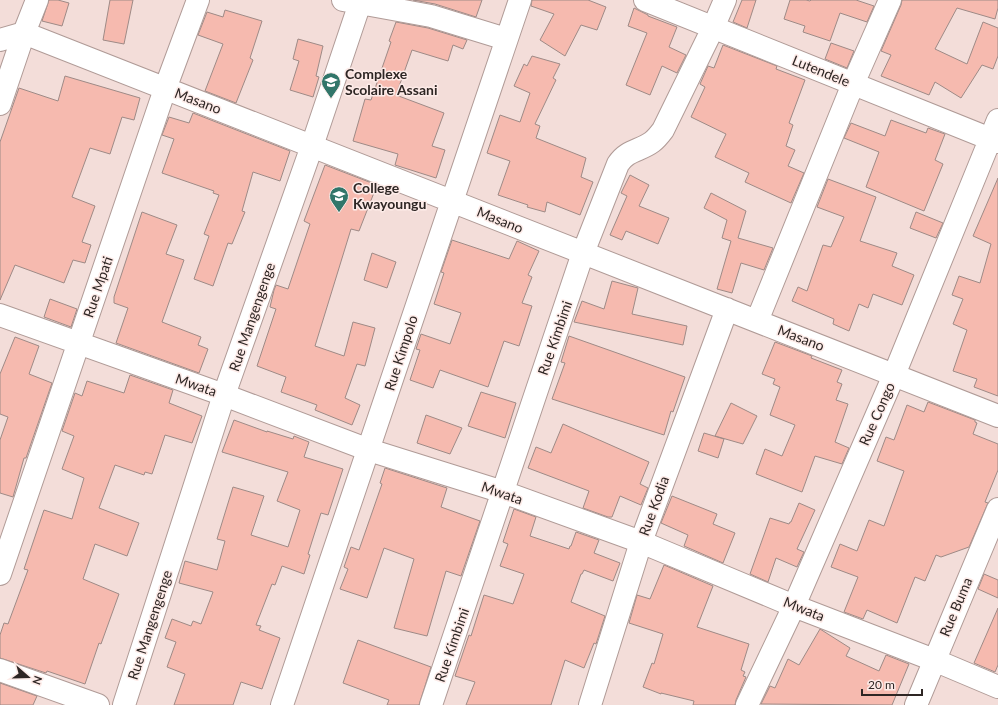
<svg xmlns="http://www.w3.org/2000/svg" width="998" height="705" viewBox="0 0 998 705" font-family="Lato,sans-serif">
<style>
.building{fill:#f6baaf;stroke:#9e8a86}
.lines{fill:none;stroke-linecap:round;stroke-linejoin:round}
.minor-casing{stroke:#b09b97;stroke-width:24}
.minor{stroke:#fff;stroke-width:22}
.labels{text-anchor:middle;stroke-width:3;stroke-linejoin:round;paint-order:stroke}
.street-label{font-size:14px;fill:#2e2624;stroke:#fdebe8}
.poi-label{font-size:14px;font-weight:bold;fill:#2e2624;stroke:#fdebe8;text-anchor:start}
</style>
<rect width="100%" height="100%" fill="#f3ddd9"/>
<!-- building -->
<path class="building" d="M49,0h9l11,3 -7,23 -20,-5z
M110,0h23l-9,44 -21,-4z
M413,0h69l-6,17 -41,-13z
M532,0h56l18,7 -9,23 -16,-5 -16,31 -25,-16 14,-26 -23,-8z
M742,0h14l-9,28 -14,-6z
M790,0h16l4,1 1,-1h45l18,6 -7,16 -27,-9 -10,28 -27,-9 2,-6 -21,-7z
M902,0h96v8l-3,11 -38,-11 -22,41 32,15 16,-42 15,6v28l-5,13 -11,-4 -21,33 -26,-16 -6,13 -48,-19 10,-21 -10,-4 20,-46z
M634,8l14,7v1l29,11 -8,20 17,8 -9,18 -15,-7 -12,29 -24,-10 21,-52 -19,-7z
M225,10l37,11 -12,37 3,2 -17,43 -31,-12 18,-47 -25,-9 9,-23 16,5z
M396,22l32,6 39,12 -4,9 -10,-4 -5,16 -36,-11 -16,45 48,18 -12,33 13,4 -9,28 -41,-13 3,-11 -45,-13 12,-42 6,1 20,-58 -2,-1z
M298,39l25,7 -7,30 3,1 -6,20 -23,-7 9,-29 -6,-2z
M831,43l23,8 -7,17 -22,-9z
M723,45l54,21 -1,3 29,11 -16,43 4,2 -7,21 9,4 -7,16 16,7 -13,30 -46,-21 4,-9 -34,-16 11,-23 -35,-17 14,-30 -5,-3 8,-18 6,2z
M532,56l28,8 -7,14 3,2 -21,44 5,2 -4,12 50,20 -5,19 12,5 -13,33 -33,-13 -2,10 -18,-5 1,-2 -30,-10 12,-34 -23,-8 13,-38 20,7 10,-29 -16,-7 10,-22 3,2z
M65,76l75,22 -6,22 -12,-3 -12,37 -20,-6 -18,49 23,9 -13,36 9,3 -6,18 -12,-3 -9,23 -49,-18 -15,35v-158l19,-54 39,13z
M193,113l97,38 -10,30 -27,-9 -11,39 3,1 -13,32 -4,-1 -15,43 -19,-7 15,-43 -5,-2 15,-39 -6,-2 1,-2 -52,-18 12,-34 -12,-4 7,-18 20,6z
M891,120l35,13 2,-5 17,6 -10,26 8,4 -19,47 -58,-24 13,-35 -35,-14 7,-15 34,13z
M325,165l52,20 -18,46 -8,-2 -36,117 29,10 9,-34 22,6 -10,38 -8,-2 -12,34 15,7 -8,20 -37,-15 2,-5 -36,-13 5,-15 -29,-11 19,-57 -6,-2 4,-17 2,-5 12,4 22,-65 -6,-3z
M630,175l19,10 -10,21 30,12 -11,26 -32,-13 -4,9 -12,-5 17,-39 -6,-3z
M998,178v218l-24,-9 3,-8 -24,-8 14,-41 -14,-6 10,-25 -11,-4 7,-19 21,7 11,-39 -18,-8z
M828,179l48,18 -16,44 37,12 -5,13 22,9 -12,30 -29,-11 -5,14 -9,-4 -10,27 -16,-7 1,-5 -42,-18 6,-14 9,4 16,-46 8,2 13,-30 -27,-10z
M711,193l35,18 -8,27 35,10 -9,22 -23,-7 -9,30 -15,-4 14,-48 -9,-3 5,-18 -23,-12z
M142,212l35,13 -11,29 18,6 -22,62 39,15 -3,8 10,4 -9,24 -83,-30 12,-35 -14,-5v-6z
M916,212l27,11 -7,15 -26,-10z
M452,240l57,19 8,-18 22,10 -11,24 4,2 -10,26 10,3 -13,40 -15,-5 -16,46 -48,-17 -7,18 -23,-8 10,-30 -4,-1 5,-15 29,10 11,-31 -27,-9 10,-31 -3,-1z
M372,253l24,9 -9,26 -23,-8z
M612,281l26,7 -6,26 55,12 -4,19 -109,-23 8,-21 22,8z
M50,299l27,10 -6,18 -27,-10z
M569,336l116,41 -12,35 -2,-1 -7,24 -112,-36 13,-36 -4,-1z
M15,337l24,9 -10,28 23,9 -26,75h-2l-11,39 -13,-4v-53l8,-23 -8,-3v-40z
M775,342l37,14 -1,2 31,12 -5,12 5,2 -6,16 12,4 -13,38 14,6 -7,16 -27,-8 -13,36 -46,-18 9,-25 17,7 13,-31 -25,-10 10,-28 -7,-3 2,-5 -13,-5z
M130,375l43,15 -4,13 33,13 -10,27 -27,-8 -13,39 -7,-2 -1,3 -29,-10 -16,43 40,15 -12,33 -32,-12 -12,35 36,15 -18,50 -2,-1 -14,41 -38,-13 -1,2 -46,-15v-23l4,-12 4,1 20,-54 -4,-1 20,-59 28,9 12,-41 -22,-9 12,-33 -12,-5 13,-38 7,3 5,-15 37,12z
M481,392l35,11 -11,35 -37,-12z
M928,402l47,18v2l2,1 -4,11 25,10v26l-13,32 3,1 -19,44 -28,10 -5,-2 -11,26 -10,-4 -18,46 -30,-13 -4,9 -19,-7 14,-35 -27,-10 9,-23 17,7 12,-31 15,6 20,-55 -27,-10 9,-24 8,3 13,-35 17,7z
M731,403l26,13 -14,28 -28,-8z
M426,415l36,13 -12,26 -33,-11z
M234,420l33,12v-1l26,8 1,-3 15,6 -5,15 39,12 -15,46 -7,-2 -13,41 2,1 -6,19 -22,-8 -7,19 -3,-1 -16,41 5,1 -2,4 21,8 -18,51 -21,-7 -8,23h-59l11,-31 -18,-7 9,-25 -11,-4 7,-19 19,7 2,-5 8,3 12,-32 -34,-9 6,-22 32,9 8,-29 -8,-2 16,-52 31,9 -13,39 37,12 12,-37 -23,-9 11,-29 -66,-20z
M563,424l86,38 -9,22 8,4 -7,17 -21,-9 -8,21h-4l-25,-9 6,-17 -61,-23 8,-21 15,6z
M704,433l20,6 -6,19 -20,-7z
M385,468l62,20 -6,19 39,14 -19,55 -15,-5 -19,65 -33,-8 20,-69 -30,-11 -17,50 -27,-9 8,-20 -4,-2 7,-20 8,3 23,-66 -2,-1z
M672,496l45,18 -4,10 22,9 -12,30 -39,-17 4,-11 -27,-12z
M799,503l16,7 -18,39 7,3 -7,15 -21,-9 -8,24 -18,-8 20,-56 19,6 1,-2h1z
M514,509l22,8 -6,19 39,13 1,-3h1l5,-14 23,8 -5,13 26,10 -7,18 -29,-11 -2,4h-1l-10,28 34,14 -9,28 -2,-1 -10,25 -19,-8 -14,45h-85l9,-23 -20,-6 14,-41 2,1 13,-41 29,9 11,-30 -24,-8 8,-22 -5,-2z
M664,565l49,21 -16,41 52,17 -8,26 4,2 -2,4 3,1 -10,23 -1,5h-42l1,-4 -33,-8v1l-18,-7 9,-24 2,1 9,-30 -34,-11 8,-28 13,4z
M984,574l14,6v18l-20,-9z
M998,608v57l-3,7 -21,-9z
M820,629l30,19 -4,8 33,15 7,-16 23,9 -17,41 -131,-1 9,-18 5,2 13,-29 11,6z
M358,640l73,27 -12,38h-32l2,-5 -46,-17z
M0,683l37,13 -4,9h-33z"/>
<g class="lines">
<!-- minor casing -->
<g class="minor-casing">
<path id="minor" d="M343,0l88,16 75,23
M645,0l353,142
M0,40l24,-7 974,383
M0,104l24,-71 13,-33
M0,315l224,80 145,55 134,42 138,50 153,64 140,54 64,27
M757,321l96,-237 37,-84
M0,574l165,-485 33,-89
M0,670l98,35
M124,705l100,-310 88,-249 49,-146
M282,705l238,-705
M431,705l152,-452 35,-89c9,-14 22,-13 34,-22 4,-3 8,-8 11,-12l50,-102 12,-28
M590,705l51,-163 86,-233
M747,705l47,-99 100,-231 104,-255
M916,705l82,-196"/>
</g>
<!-- minor -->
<use href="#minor" class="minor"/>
</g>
<!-- icons -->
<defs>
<g id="school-pin" transform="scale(1)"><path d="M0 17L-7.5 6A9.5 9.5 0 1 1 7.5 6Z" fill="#31766a" stroke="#fdebe8"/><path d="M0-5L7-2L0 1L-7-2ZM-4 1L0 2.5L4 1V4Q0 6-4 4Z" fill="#fff"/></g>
</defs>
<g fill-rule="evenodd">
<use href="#school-pin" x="331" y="82"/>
<use href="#school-pin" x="339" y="196"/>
</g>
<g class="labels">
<!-- street labels -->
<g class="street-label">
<text transform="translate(821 71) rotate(22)" y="5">Lutendele</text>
<text transform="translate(198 101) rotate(21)" y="5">Masano</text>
<text transform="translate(500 220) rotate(22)" y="5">Masano</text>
<text transform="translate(98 287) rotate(-71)" y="5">Rue Mpati</text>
<text transform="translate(252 317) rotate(-71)" y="5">Rue Mangengenge</text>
<text transform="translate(555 338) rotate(-71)" y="5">Rue Kimbimi</text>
<text transform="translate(801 338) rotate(21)" y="5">Masano</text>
<text transform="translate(401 353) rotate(-72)" y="5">Rue Kimpolo</text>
<text transform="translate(196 385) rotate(19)" y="5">Mwata</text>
<text transform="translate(877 414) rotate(-66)" y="5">Rue Congo</text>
<text transform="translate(502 493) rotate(19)" y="5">Mwata</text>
<text transform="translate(654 506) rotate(-70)" y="5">Rue Kodia</text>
<text transform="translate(956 607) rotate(-67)" y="5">Rue Buma</text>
<text transform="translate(804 609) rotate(22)" y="5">Mwata</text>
<text transform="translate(150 625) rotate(-72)" y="5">Rue Mangengenge</text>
<text transform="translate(452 645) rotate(-71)" y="5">Rue Kimbimi</text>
</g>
<!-- poi labels -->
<g class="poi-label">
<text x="345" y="79">Complexe<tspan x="345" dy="16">Scolaire Assani</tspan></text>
<text x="353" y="193">College<tspan x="353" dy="16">Kwayoungu</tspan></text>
</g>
</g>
<!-- north arrow -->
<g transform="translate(28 677) rotate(110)" stroke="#fdebe8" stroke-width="3" paint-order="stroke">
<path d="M0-3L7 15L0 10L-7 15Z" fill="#2e2624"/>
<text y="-6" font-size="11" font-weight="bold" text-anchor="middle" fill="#2e2624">N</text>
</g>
<!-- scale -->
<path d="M862 689v6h60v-6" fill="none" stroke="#2e2624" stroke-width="2"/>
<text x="868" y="689" font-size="12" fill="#2e2624" stroke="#fdebe8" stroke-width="3" paint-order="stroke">20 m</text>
</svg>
